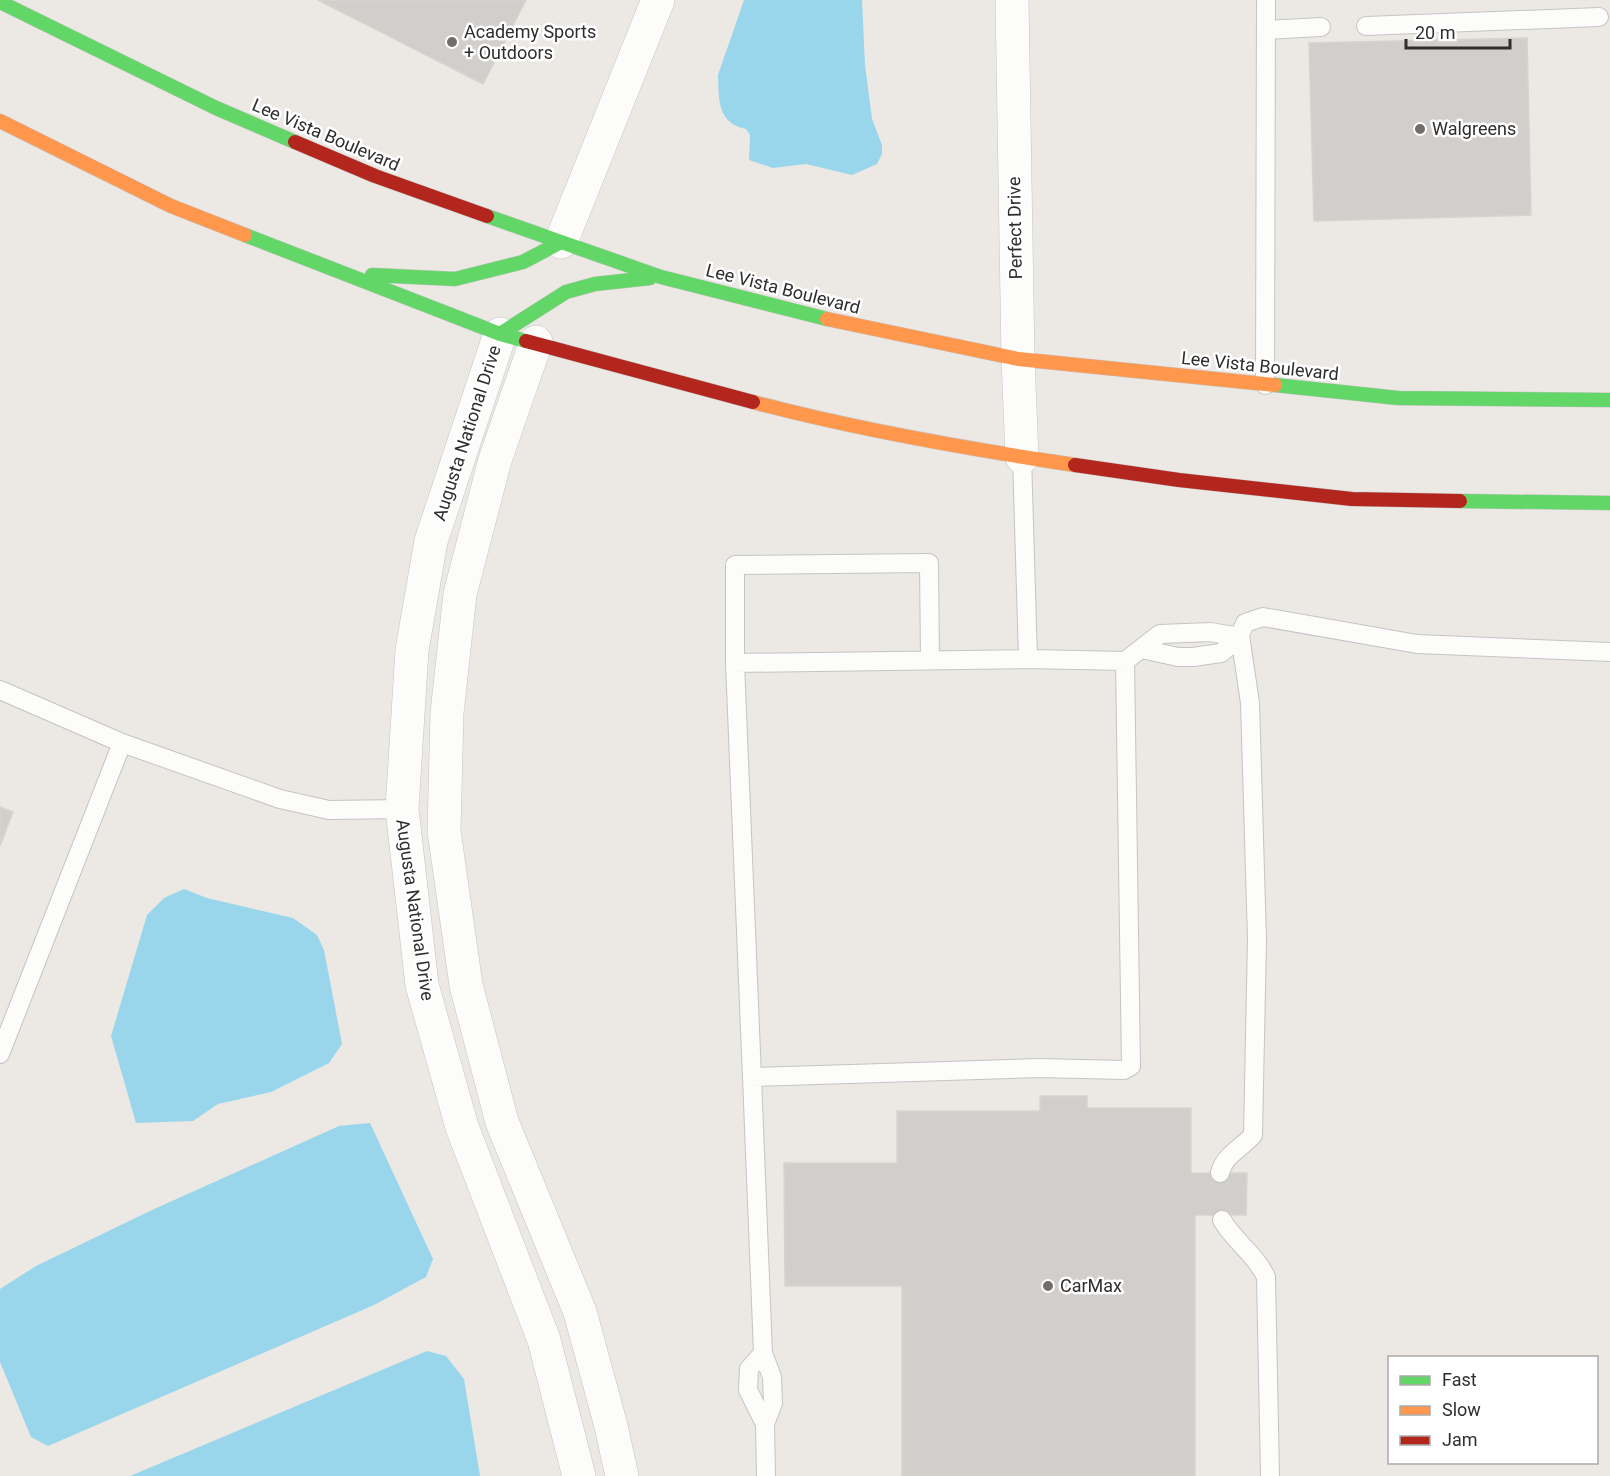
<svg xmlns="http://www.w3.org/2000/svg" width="1610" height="1476" viewBox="0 0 1610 1476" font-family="Roboto,sans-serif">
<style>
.water{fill:#99d6ec}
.building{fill:#d1cecb;stroke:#d7d4d0;stroke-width:1.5}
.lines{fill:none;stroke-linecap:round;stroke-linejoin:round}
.lane-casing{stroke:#c5c4c5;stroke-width:20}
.street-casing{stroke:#c5c4c5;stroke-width:34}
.fast-casing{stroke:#c5c4c5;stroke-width:15}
.slow-casing{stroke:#c5c4c5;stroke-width:15}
.jam-casing{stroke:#c5c4c5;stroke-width:15}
.lane{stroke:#fcfcfb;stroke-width:18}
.street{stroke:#fcfcfb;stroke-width:33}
.fast{stroke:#63d668;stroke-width:14}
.slow{stroke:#ff974d;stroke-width:14}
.jam{stroke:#b3261e;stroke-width:14}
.poi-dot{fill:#706f6e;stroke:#fff;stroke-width:2}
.labels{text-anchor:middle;stroke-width:5;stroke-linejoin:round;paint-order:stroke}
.poi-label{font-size:18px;fill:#2e2e2e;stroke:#fff;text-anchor:start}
.street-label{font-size:18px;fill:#2e2e2e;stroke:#fff}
</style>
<rect width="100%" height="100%" fill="#ece8e4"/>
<!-- water -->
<path class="water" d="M744,0h118l3,65 7,54 10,26v9l-5,10 -25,11 -46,-11 -33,4 -24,-8 1,-25 -4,-6c-29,-6 -27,-29 -28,-54z
M184,889l23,9 86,20 24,17 7,15 18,94 -13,19 -58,29 -53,12 -25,17 -57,2 -25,-87 36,-121 17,-17z
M370,1123l63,136 -7,18 -52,28 -326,141 -17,-9 -31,-75v-73l36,-23 116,-56 187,-84z
M427,1351l19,5 18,23 16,97h-350z"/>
<!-- building -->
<path class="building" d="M318,0h208l-43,84z
M1527,38l4,177 -217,6 -5,-178z
M0,807l13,5 -13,34z
M1040,1096h47v12h104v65h56l-1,42h-51v261h-293v-190h-117l-1,-123h113v-52h143z"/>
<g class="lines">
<!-- lane casing -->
<g class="lane-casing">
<path id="lane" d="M1366,26l233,-9
M1266,30l55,-3
M1265,385l1,-385
M1022,457l6,202
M1028,659l97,2 6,405 -7,4 -85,-2 -287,9 -17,-414z
M1125,661l35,-27 50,-2 30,5 -19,16 -28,4h-15l-36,-8
M735,663v-98l194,-2 1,97
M0,690l122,53 158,56 49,11 73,-1
M0,1054l122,-311
M752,1077l11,276
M1220,1173c4,-18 22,-25 33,-38l4,-196 -7,-236 -10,-68 5,-12 18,-6 154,27 193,8
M1222,1220c12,21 34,35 44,57l4,199
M765,1424l-17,-34 1,-21 14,-16 9,24 1,26 -8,21 1,52"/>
</g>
<!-- street casing -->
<g class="street-casing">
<path id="street" d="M1012,0l6,359 4,98
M561,242l97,-242
M500,334l-69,207 -19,109 -10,159 20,176 40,142 82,213 35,136
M536,342l-41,118 -35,134 -13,119 -3,118 22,154 36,137 78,190 31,114 11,50"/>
</g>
<!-- fast casing -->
<g class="fast-casing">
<path id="fast" d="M0,2l216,106 79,34
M487,216l174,61 166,42
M245,235l255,99 26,7
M372,275l83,4 68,-17 38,-20
M500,334l66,-42 29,-8 55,-6
M1275,385l123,13 212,2
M1460,501l150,2"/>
</g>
<!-- slow casing -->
<g class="slow-casing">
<path id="slow" d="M0,121l171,85 74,29
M827,319l191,40 257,26
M753,402c105,28 215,47 322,63"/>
</g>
<!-- jam casing -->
<g class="jam-casing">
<path id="jam" d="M295,142l80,34 112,40
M526,341l227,61
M1075,465l104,15 173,19 108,2"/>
</g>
<!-- lane -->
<use href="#lane" class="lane"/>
<!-- street -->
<use href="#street" class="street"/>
<!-- fast -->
<use href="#fast" class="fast"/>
<!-- slow -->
<use href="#slow" class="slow"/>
<!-- jam -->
<use href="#jam" class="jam"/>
</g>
<!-- markers -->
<g class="poi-dot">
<circle cx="452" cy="42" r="6"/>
<circle cx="1420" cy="129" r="6"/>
<circle cx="1048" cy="1286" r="6"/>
</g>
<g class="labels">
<!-- poi labels -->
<g class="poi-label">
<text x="464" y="38">Academy Sports<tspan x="464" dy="21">+ Outdoors</tspan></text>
<text x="1432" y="135">Walgreens</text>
<text x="1060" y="1292">CarMax</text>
</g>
<!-- street labels -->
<g class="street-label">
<text transform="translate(326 135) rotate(23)" y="6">Lee Vista Boulevard</text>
<text transform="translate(1015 228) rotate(-91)" y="6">Perfect Drive</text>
<text transform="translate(783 289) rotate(14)" y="6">Lee Vista Boulevard</text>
<text transform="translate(1260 366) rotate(6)" y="6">Lee Vista Boulevard</text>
<text transform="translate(467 433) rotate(-72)" y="6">Augusta National Drive</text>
<text transform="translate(415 910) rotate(82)" y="6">Augusta National Drive</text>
</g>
</g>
<!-- legend -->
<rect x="1388" y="1356" width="210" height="108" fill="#ffffff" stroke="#ababab" stroke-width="1.5"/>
<rect x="1400" y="1376" width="30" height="9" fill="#63d668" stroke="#ababab" stroke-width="1.5"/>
<text x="1442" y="1386" font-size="18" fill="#2e2e2e">Fast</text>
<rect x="1400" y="1406" width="30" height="9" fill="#ff974d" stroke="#ababab" stroke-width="1.5"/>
<text x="1442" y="1416" font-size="18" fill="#2e2e2e">Slow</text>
<rect x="1400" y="1436" width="30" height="9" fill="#b3261e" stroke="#ababab" stroke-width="1.5"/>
<text x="1442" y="1446" font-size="18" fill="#2e2e2e">Jam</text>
<!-- scale -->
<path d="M1406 39v9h104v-9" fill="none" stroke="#2e2e2e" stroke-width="3"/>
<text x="1415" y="39" font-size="18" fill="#2e2e2e" stroke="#ffffff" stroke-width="4.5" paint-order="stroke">20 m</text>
</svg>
